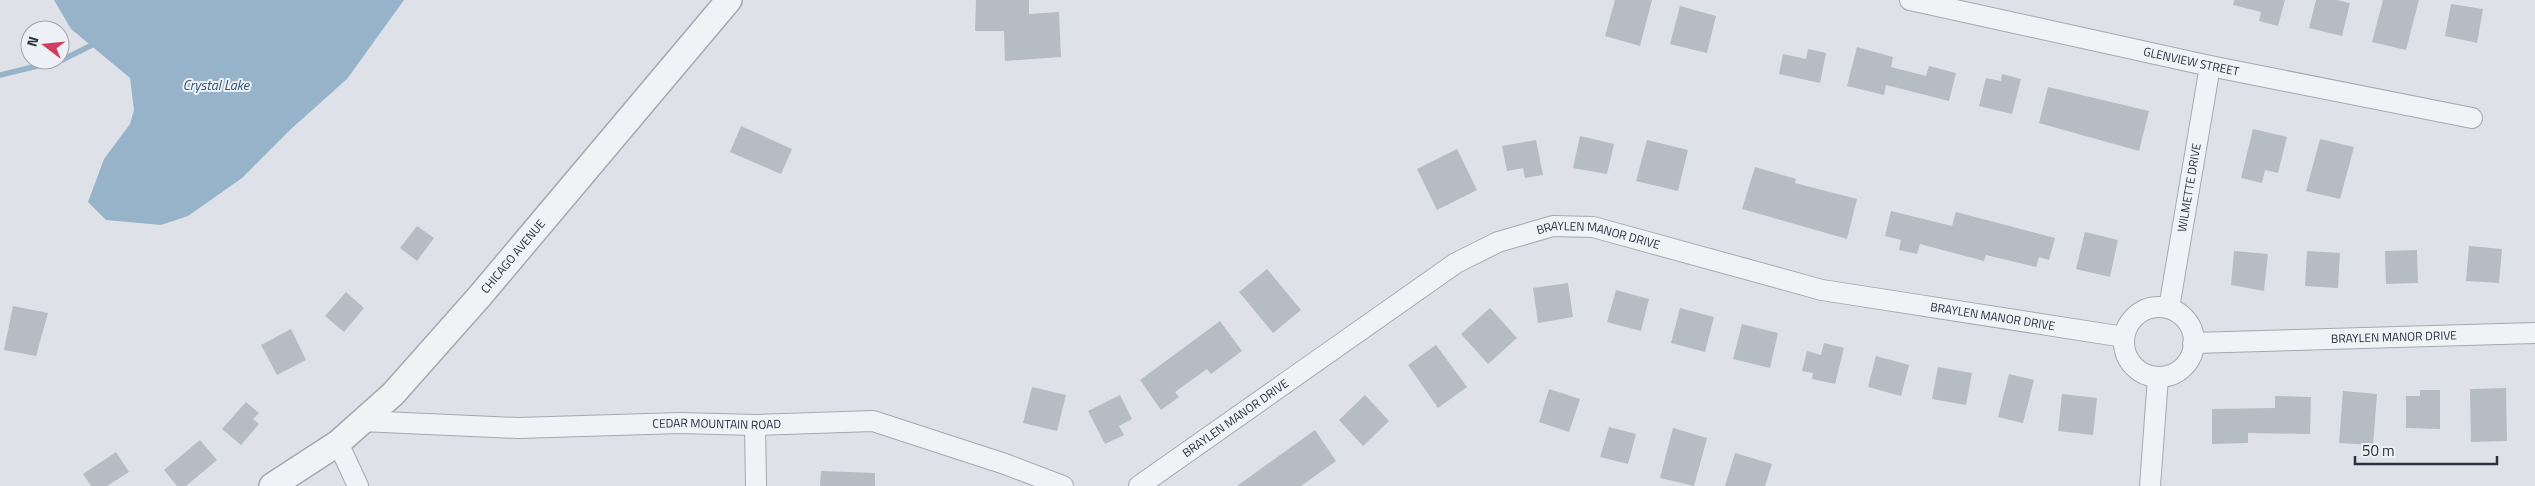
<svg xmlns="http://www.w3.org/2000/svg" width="2535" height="486" viewBox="0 0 2535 486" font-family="'Titillium Web',sans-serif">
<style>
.water{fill:#97b3c9}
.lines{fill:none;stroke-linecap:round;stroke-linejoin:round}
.stream{stroke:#97b3c9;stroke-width:5.5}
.building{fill:#b5bcc4}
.minor-casing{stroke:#a3a9b2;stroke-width:22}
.tertiary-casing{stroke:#a3a9b2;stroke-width:28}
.minor{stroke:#f0f3f6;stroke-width:20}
.tertiary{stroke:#f0f3f6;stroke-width:25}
.labels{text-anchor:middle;stroke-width:4;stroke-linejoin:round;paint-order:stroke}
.street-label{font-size:12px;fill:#27313f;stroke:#edf1f5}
.water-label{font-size:14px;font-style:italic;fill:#305373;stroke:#edf1f5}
</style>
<rect width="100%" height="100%" fill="#dee2e8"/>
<!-- water -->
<path class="water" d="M54,0h350l-57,79 -56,50 -49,49 -54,38 -27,9 -55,-5 -18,-18 16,-43 26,-35 4,-14 -4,-32 -59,-49z"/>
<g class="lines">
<!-- stream -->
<path class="stream" d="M0,75l62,-15 36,-18"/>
</g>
<!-- building -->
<path class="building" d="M976,0h53v14l30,-2 2,45 -56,4 -1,-30h-29z
M1615,0h37l-12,46 -35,-10z
M2234,0h51l-7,26 -19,-5 2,-9 -28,-7z
M2316,0h21l13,3 -8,33 -33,-8z
M2383,0h36l-13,50 -34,-8z
M2451,4l32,5 -6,34 -32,-7z
M1680,6l36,10 -9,37 -37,-9z
M1857,47l36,10 -2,10 35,9 3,-10 27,7 -7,28 -63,-16 -2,10 -37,-9z
M1808,49l18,4 -6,30 -41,-9 4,-20 23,5z
M2002,74l19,5 -9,35 -33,-8 7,-28 15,3z
M2048,87l101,24 -10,40 -100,-28z
M741,126l51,23 -11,25 -51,-22z
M2253,129l34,8 -9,36 -13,-3 -3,13 -21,-5z
M1580,136l34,8 -7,30 -34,-6z
M2320,139l34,8 -14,52 -34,-8z
M1536,140l7,35 -18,3 -2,-10 -16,3 -5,-25z
M1647,140l41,10 -10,41 -42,-10z
M1457,149l20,41 -40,20 -20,-41z
M1755,167l41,12 -1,4 62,16 -10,40 -105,-30z
M1891,211l61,15 4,-14 99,26 -6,22 -10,-3 -3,10 -50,-12 -2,6 -64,-17 -3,10 -18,-4 2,-10 -16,-4z
M417,226l17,12 -17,23 -17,-13z
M2085,232l33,8 -8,37 -34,-8z
M2469,246l33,3 -3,34 -33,-2z
M2417,250l1,33 -32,1 -1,-33z
M2234,251l34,3 -4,37 -33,-6z
M2307,251l33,2 -2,35 -33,-2z
M1267,269l34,41 -28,23 -34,-41z
M1568,283l5,34 -35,6 -5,-35z
M1616,290l33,9 -8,32 -34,-9z
M346,292l18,16 -20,24 -19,-16z
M13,306l35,7 -12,43 -32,-6z
M1490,308l27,30 -29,26 -27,-30z
M1680,308l34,9 -9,35 -34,-9z
M1220,321l22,30 -31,23 -4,-5 -32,23 4,5 -18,13 -21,-30z
M1742,324l36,9 -8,35 -37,-9z
M291,329l15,31 -29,15 -16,-30z
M1824,343l20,5 -9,36 -23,-5 1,-6 -11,-2 5,-20 14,4z
M1436,345l31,42 -29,21 -30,-43z
M1876,356l33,9 -8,31 -33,-9z
M1938,367l34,6 -6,32 -34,-6z
M2009,374l25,6 -11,43 -25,-6z
M1032,387l34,8 -9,36 -34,-8z
M2506,388l1,53 -36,1 -1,-53z
M1549,389l31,10 -11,33 -30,-10z
M2420,390h20v39l-34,-1v-32h14z
M2343,391l34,3 -4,51 -34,-2z
M2062,394l35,4 -4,37 -35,-4z
M1120,395l12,24 -13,7 5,9 -19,9 -17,-33z
M1365,395l24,26 -26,25 -24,-26z
M2275,396l36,1 -1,37 -62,-1v10l-36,1v-35l63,-1z
M246,402l13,11 -6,6 6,5 -18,21 -19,-16z
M1609,427l27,7 -8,30 -28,-7z
M1673,428l34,10 -13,48 -34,-8z
M1315,430l21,31 -35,25h-64z
M200,440l17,20 -31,26h-9l-13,-16z
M116,452l13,20 -22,14h-16l-8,-12z
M1735,453l37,11 -7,22h-40z
M821,471l54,2v13h-55z"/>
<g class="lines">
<!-- minor casing -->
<g class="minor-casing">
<g id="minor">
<path id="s1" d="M1910,0l300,66 262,52"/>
<circle cx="2159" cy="342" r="35"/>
<path id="s2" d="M2169,308l41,-242"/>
<path id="s3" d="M2193,343l342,-10"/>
<path id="s4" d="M361,421l157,7 162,-5 75,2 118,-4 132,43 58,22"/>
<path d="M755,425l1,61"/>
<path d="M338,443l20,43"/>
<path id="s5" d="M1139,486l317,-223 42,-21 55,-16 40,1 229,63 302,47"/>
<path d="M2150,486l8,-109"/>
</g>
</g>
<!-- tertiary casing -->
<g class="tertiary-casing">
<g id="tertiary">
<path id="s6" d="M272,486l66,-43 55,-49 86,-97 250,-297"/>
</g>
</g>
<!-- minor -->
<use href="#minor" class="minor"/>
<!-- tertiary -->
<use href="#tertiary" class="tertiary"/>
</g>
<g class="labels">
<!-- street labels -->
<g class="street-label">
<text dy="4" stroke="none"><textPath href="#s1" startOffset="288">GLENVIEW STREET</textPath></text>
<text dy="4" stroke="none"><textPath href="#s2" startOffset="122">WILMETTE DRIVE</textPath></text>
<text dy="4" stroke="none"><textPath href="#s5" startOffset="538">BRAYLEN MANOR DRIVE</textPath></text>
<text dy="4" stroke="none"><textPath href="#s6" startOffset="335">CHICAGO AVENUE</textPath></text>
<text dy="4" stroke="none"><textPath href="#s5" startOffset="942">BRAYLEN MANOR DRIVE</textPath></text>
<text dy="4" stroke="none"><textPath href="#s3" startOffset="201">BRAYLEN MANOR DRIVE</textPath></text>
<text dy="4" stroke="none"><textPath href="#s5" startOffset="118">BRAYLEN MANOR DRIVE</textPath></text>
<text dy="4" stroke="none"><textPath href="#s4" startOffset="356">CEDAR MOUNTAIN ROAD</textPath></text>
</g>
<!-- water labels -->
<g class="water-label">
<text x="216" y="90">Crystal Lake</text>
</g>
</g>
<!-- north arrow -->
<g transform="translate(45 45) rotate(286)"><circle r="24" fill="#edf1f5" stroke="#9ea4ac"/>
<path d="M0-4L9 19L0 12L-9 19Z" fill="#d03f5f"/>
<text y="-8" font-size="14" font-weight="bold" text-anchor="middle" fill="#27313f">N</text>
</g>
<!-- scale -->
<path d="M2355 456v8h142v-8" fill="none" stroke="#27313f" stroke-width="2.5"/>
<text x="2362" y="456" font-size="15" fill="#27313f" stroke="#edf1f5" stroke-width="4" paint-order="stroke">50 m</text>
</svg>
